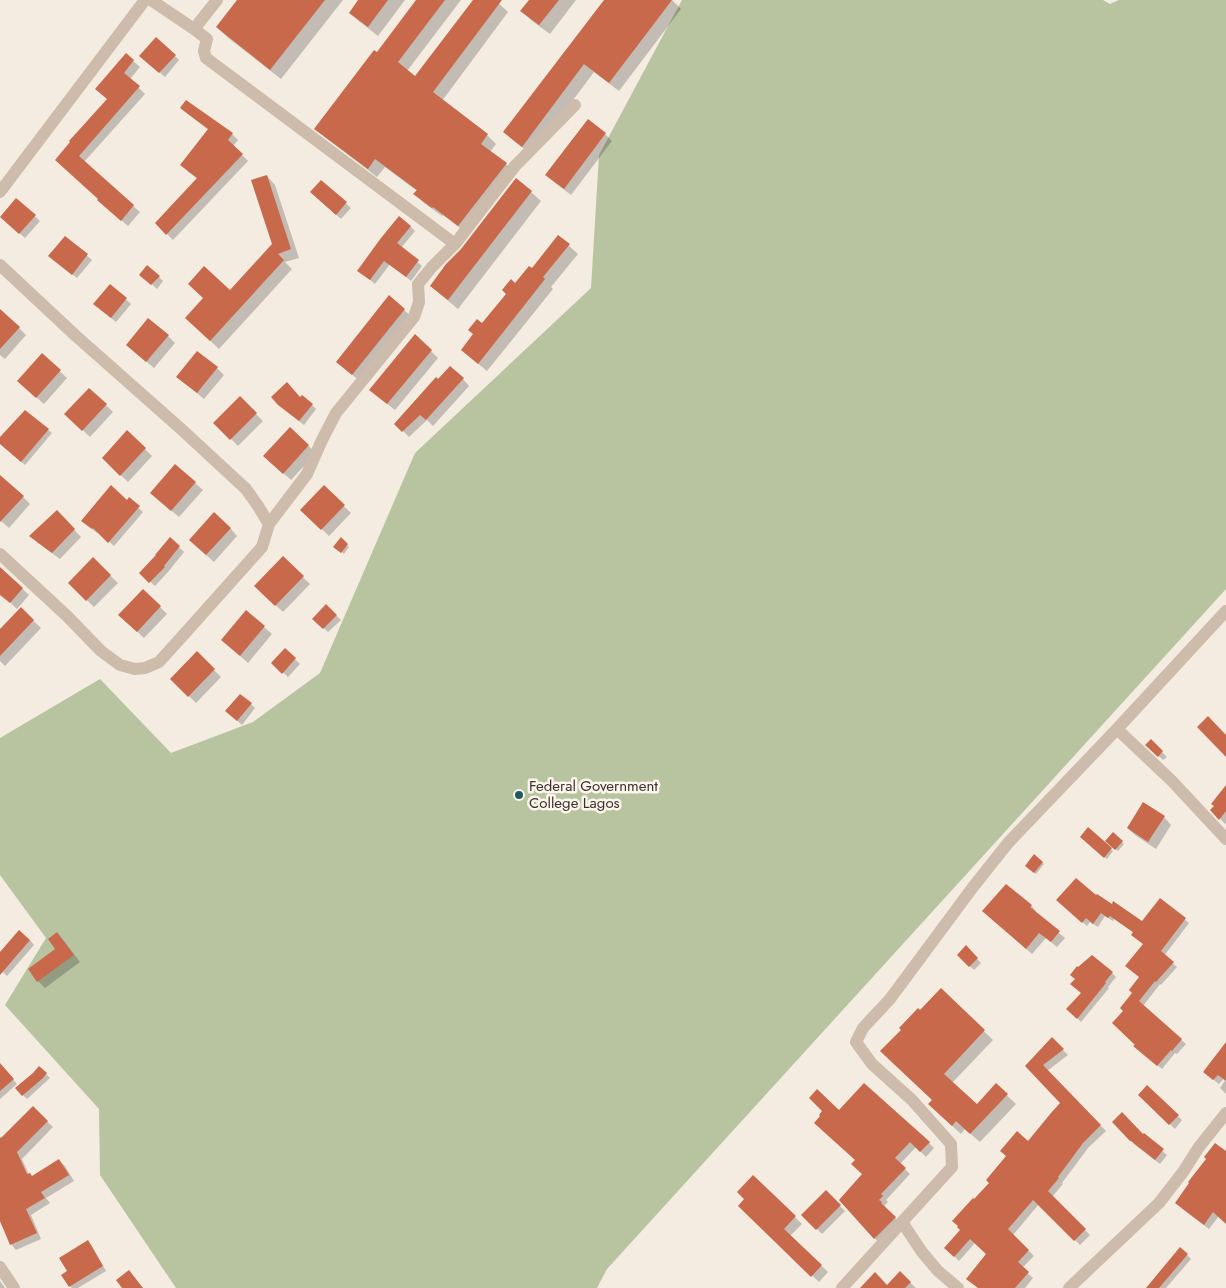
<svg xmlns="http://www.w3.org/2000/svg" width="1226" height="1288" viewBox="0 0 1226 1288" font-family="Jost,sans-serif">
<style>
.green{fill:#b8c4a0}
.shadow{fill:#0003}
.building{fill:#c8694b}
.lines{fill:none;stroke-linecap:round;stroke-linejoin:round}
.minor{stroke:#cdbbac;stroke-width:12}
.poi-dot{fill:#1f5a5e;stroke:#fbf5ee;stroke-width:2}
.labels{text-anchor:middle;stroke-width:5;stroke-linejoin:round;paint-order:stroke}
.poi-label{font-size:15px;fill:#3b302b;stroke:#fbf5ee;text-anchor:start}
</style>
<rect width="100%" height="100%" fill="#f4ebe1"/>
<!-- green -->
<path class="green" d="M682,0h421l7,4 9,-4h107v589l-619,680 -10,19h-421l-76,-113 -1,-66 -94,-104 41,-67 -46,-63v-137l100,-59 71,74 82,-31 67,-49 95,-220 176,-165 8,-133z"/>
<!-- shadow -->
<path class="shadow" d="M238,0h105l-62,79 -54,-42 -10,-10z
M360,0h45l-27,36 -18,-14 -10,-9z
M418,0h43l-54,71 9,7 58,-78h21l13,12 -66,89 45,34 9,9 -6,8 16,12 9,9 -47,61 -25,-19 -1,1 -18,-13 -9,-9 2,-3 -32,-24 -8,10 -52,-40 -9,-8 61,-75z
M530,0h46l-26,34 -18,-13 -10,-10z
M606,0h66l9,9 -62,82 -25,-19 -62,83 -18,-14 -9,-9z
M126,55l14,12 -10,12 15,15 -61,68 56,50 -12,14 -23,-20 -5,-7 -37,-33 45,-67z
M175,56l4,4 -14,17 -20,-17z
M182,108l50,26 6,6 -5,6 15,15 -75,79 -17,-17 42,-44 -11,-8 22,-41 -21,-16z
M605,134l7,7 -41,54 -17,-13 -7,-7z
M267,176l8,9 24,73 -14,4 7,7 -73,80 -24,-23 35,-34 44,-48z
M516,180l15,12 10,9 -83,108 -17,-14 -10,-9 31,-36z
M321,181l30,27 -10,11 -25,-22z
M17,200l23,21 -15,17 -19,-16z
M410,226l5,5 -14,17 21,18 -11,15 -21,-17 -15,20 -16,-13z
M65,237l27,23 -15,18 -23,-18z
M559,237l19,17 -27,33 2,2 -66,82 -25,-21 53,-66 17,-14z
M159,277l4,4 -6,8 -11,-10z
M110,285l21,19 -15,18 -17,-14z
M404,310l8,7 -52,64 -15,-12z
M0,315l19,13 7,7 -21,24 -5,-4z
M168,336l7,7 -21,25 -19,-16z
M431,351l7,7 -43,52 -17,-13z
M42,355l25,23 -23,26 -18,-16z
M217,368l7,7 -20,24 -26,-22z
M463,379l6,7 -36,40 -6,-6 -18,17 -13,-13z
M240,398l23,23 -25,25 -23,-23z
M301,398l11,7 4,4 -12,16 -20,-16z
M106,405l7,7 -23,25 -17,-16z
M290,429l26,24 -25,27 -19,-17z
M48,430l4,3 -27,32 -25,-22v-4z
M145,449l7,7 -24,26 -25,-24z
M176,466l27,24 -24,27 -20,-17z
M0,485l23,12 7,7 -21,24 -9,-8z
M324,487l27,26 -22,23 -27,-26z
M129,499l14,13 -29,34 -16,-14 -1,1 -10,-8 40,-23z
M64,519l17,18 -21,22 -22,-16 -7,-7z
M230,528l7,8 -23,26 -17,-15z
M170,539l14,13 -16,20 -13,14 -14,-13z
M341,539l8,8 -5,7 -9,-8z
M283,558l27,26 -27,28 -27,-26z
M93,559l25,24 -24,24 -25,-24z
M0,568l29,27 -12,14 -17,-16z
M143,590l24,24 -23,24 -24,-23z
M326,606l15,14 -13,12 -14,-13z
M21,609l20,19 -36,38 -5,-5v-30z
M246,612l26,22 -24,29 -26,-23z
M285,650l15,14 -12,13 -15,-14z
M197,653l24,24 -25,26 -24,-24z
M251,704l4,4 -13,17 -10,-9z
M1151,741l16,16 -4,3 -16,-15z
M1226,787v36l-1,1 -13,-14z
M1144,804l20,13 7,8 -15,24 -21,-14 -7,-7z
M1088,829l25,22 -6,8 -25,-22z
M1113,834l11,10 -6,7 -11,-10z
M1034,856l10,8 -8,10 -9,-8z
M1096,897l46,26 18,-24 29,24 -25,33 13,11 -16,18 -1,-1 -17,22 43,38 -9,10 -2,-1 -13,16 -23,-19 -3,-5 -11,-34 15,-33 4,-33 -10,-12 -20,-14 -1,2 -8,-5 -7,11 -8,-5 -3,4 -25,-22z
M1031,905l5,6 -1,2 30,25 -8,9 -11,-9 -14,16 -42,-37z
M57,934l7,7 16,21 -35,26 -7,-7 19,-32z
M30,940l4,5 -27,31 -7,-7v-15z
M966,947l15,16 -7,7 -16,-15z
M1112,973l4,4 -8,10 1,1 -28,34 -13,-13 14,-16z
M941,990l52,50 -41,43 25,23 19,-21 20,19 -36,38 -15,-13 -4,5 -23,-21 -5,-13 -13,-88z
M1057,1044l11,11 -21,16 59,60 -18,17 -26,35 1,1 -11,13 38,38 -10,10 -41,-41 -26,31 21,21 -12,12 11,10 -8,10h-46l8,-34 -12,-11 -16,18 -13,-13 15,-18 13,-29 55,-58 33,-40 -36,-37z
M1226,1053v25l-1,-1 -6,7 -9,-7z
M39,1067l11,11 -23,21 -4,-4 11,-21z
M0,1073l8,1 9,10 -17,15z
M1226,1079v15l-6,-6z
M1147,1087l35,33 -7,9 -35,-34z
M33,1108l20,19 -31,32 7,16 3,2 27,-16 6,5 9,15 -28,17 4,5 -19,12 10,24 -25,11 -5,-6 -11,-23v-81z
M839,1111l90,32 5,5 -8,9 -10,-10 -16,17 10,10 -24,26 2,2 -4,4 16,17 -20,21 -40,-44 24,-26 -8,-14z
M1114,1122l29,14 24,19 -7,9 -25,-19z
M1226,1152v71l-7,-7 -10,13 -28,-21z
M753,1177l49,47 -12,12 38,36 -9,10 -79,-76 6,-7z
M826,1192l19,19 -23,23 -19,-19z
M88,1241l4,5 14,25 -28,17h-6l-2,-2 -1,-14z
M1187,1255l4,4 -25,29h-15z
M900,1273l16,15h-55l27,-2z
M0,1281l5,7h-5z"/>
<!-- building -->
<path class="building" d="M237,0h88l-55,70 -54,-43z
M358,0h30l-20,27 -19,-14z
M416,0h29l-47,62 17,14 58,-76h29l-69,92 55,42 -7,10 26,19 -49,63 -25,-19 -1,1 -19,-14 4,-4 -42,-31 -7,10 -54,-40 60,-79 3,2z
M529,0h30l-20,25 -19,-14z
M604,0h68l-63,83 -25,-19 -62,83 -19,-15z
M156,37l20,18 -17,18 -20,-17z
M126,53l8,7 -10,13 16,13 -61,70 55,49 -13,16 -24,-21 1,-1 -43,-39 15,-18 -1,-1 38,-42 -12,-10z
M186,100l47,33 -5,7 15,14 -77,81 -11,-12 42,-45 -17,-13 28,-36 -28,-21z
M588,119l18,14 -42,56 -19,-14z
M267,175l24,74 -13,5 6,6 -74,81 -25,-23 18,-20 -15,-14 16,-18 26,24 42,-46 -21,-64z
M516,178l16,13 -84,109 -18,-14 16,-22 15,-15z
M321,180l26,22 -11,13 -26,-23z
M16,198l20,17 -17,19 -19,-17z
M399,216l12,10 -14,17 22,17 -13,17 -22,-16 -14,19 -13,-9 24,-33z
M558,235l12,9 -27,33 2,2 -67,85 -17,-14 12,-16 -5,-4 9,-11 5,4 24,-29 -4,-4 9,-11 4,4 14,-17 3,2z
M65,236l23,18 -16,21 -24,-19z
M147,265l13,11 -9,9 -12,-10z
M110,284l17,14 -16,20 -18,-14z
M389,295l16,14 -53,66 -16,-13z
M0,309l20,18 -20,22z
M148,318l21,17 -23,27 -20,-17z
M415,334l17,16 -45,54 -18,-14z
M197,351l21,16 -21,26 -21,-16z
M42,353l19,17 -25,28 -19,-17z
M450,366l14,12 -38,42 -6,-5 -18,17 -8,-8 42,-47 2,2z
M287,382l13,15 2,-2 11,9 -14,17 -21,-16 -7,-8z
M89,388l18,16 -25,27 -18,-17z
M240,396l17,17 -27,27 -17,-17z
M25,410l24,19 -28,33 -21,-18v-7z
M290,427l19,18 -26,29 -20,-18z
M127,430l19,18 -26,28 -18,-18z
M175,464l21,18 -25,29 -21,-18z
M0,475l24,21 -24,26z
M111,485l16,15 2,-3 11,9 -32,37 -15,-15 -1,1 -11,-8z
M324,485l21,20 -24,25 -21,-20z
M57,510l18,19 -23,24 -23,-17z
M214,512l17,16 -25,27 -17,-15z
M170,537l10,9 -16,20 1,1 -16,16 -10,-10 17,-18h-1z
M341,537l7,7 -7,9 -8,-6z
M283,556l21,20 -29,30 -21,-20z
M93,557l18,18 -25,26 -18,-18z
M0,567l23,21 -13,15 -10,-8z
M143,589l18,17 -24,26 -19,-17z
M326,604l11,11 -14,14 -11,-10z
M21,607l13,13 -34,36v-27z
M246,610l19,16 -25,30 -19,-16z
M285,648l11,10 -14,16 -11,-11z
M197,651l18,18 -27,28 -18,-18z
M240,694l12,9 -15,18 -12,-10z
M1208,716l18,19v22l-29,-30z
M1151,739l12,12 -5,6 -13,-12z
M1226,785v26l-7,9 -9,-10 4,-4 -3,-2z
M1143,802l22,14 -17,26 -21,-14z
M1088,827l24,21 -8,10 -24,-21z
M1113,832l10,9 -8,9 -10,-9z
M1034,854l9,8 -9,11 -9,-7z
M1076,878l20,17 1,-1 15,10 1,-3 29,20 18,-23 26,20 -25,33 13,11 -18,20 -1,-1 -16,20 43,38 -10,12 -1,-1 -14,16 -24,-20 2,-1 -23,-22 11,-12 -3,-3 12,-15 -3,-3 10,-13 -14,-11 18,-22 -12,-9 2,-3 -23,-16 -2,2 -7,-5 -8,11 -7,-6 -4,5 -26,-23z
M1006,884l26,21 -2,2 30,24 -9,11 -12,-9 -13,16 -44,-38z
M19,930l11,10 -30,35v-23z
M57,932l17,23 -37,27 -9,-13 27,-20 -7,-10z
M966,945l12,13 -9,9 -12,-12z
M1092,955l21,17 -8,10 1,1 -29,36 -11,-10 15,-16 -11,-9 5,-5 -5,-4 7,-9 1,1z
M941,988l44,42 -41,44 33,30 19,-21 12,11 -38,40 -14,-13 -4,5 -24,-22 4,-4 -52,-49 21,-21 -2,-2 19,-20 2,2z
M1052,1037l12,12 -21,16 58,60 -18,18 -25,34 1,1 -11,13 38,38 -12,12 -41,-41 -25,29 21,21 -11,12 11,10 -14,16h-37l-12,-9 20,-25 -16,-15 -16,18 -10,-9 16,-18 -3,-3 1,-1 -6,-5 21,-23 1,1 15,-16 -3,-3 20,-24 -6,-5 17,-20 11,10 23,-28 9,-10 -35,-37z
M1226,1042v39l-8,-6 -5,5 -10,-8z
M0,1063l14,16 -14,12z
M39,1066l8,7 -4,5 -21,18 -7,-8 18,-15z
M864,1083l66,59 -10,10 -10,-10 -15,16 11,10 -25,26 2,2 -4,4 3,2 -1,1 15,14 -22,22 -35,-39 23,-26 -11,-10 4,-4 -41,-37 6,-7 -1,-1 3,-4 -13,-13 8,-9 22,21z
M1147,1085l32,30 -10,10 -31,-30z
M33,1106l15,15 -31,31 10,22 3,-1 2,3 27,-17 10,16 -28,17 4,6 -19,11 11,24 -27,12 -10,-24v-83l2,-1z
M1122,1112l21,22 1,-1 20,16 -9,11 -24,-19h-1l-18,-19z
M1215,1143l11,8v73l-13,-12 -9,13 -29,-22 14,-20 -1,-1 18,-23 -2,-2z
M753,1175l43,41 -12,13 38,36 -11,12 -73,-71 6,-7 -7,-7z
M826,1190l15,15 -25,25 -15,-15z
M88,1240l15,26 -34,21 -8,-12 6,-4 -8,-13z
M1180,1247l8,7 -29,34h-13z
M129,1270l14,18h-21l-6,-8z
M900,1271l11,11 -6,6h-45l15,-16 12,13z"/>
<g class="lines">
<!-- minor -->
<path class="minor" d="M151,0l43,29 23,-29
M194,29l13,10 -3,12 2,7 249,186
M0,192l145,-192
M0,265l76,71 104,92 66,61 12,17 11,18 -7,23 -75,84 -28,31 -14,6 -10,1 -15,-4 -19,-14 -34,-35 -67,-62
M269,524l38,-50 15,-34 14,-27 78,-96 5,-15 -1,-18 14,-17 23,-23 60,-78 60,-61
M1117,729l55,52 54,58
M0,1267l14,21
M842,1288l60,-66
M958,1288l-20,-17 -16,-19 -20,-30 50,-55 -1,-23 -39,-44 -40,-36 -16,-22 7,-14 27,-29 83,-112 35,-44 109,-114 109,-118
M1069,1288l90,-85 24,-31 16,-25 27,-34"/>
</g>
<!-- markers -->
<circle class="poi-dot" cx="519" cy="795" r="5"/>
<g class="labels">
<!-- poi labels -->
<g class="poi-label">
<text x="529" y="791">Federal Government<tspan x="529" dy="17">College Lagos</tspan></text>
</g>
</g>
</svg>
